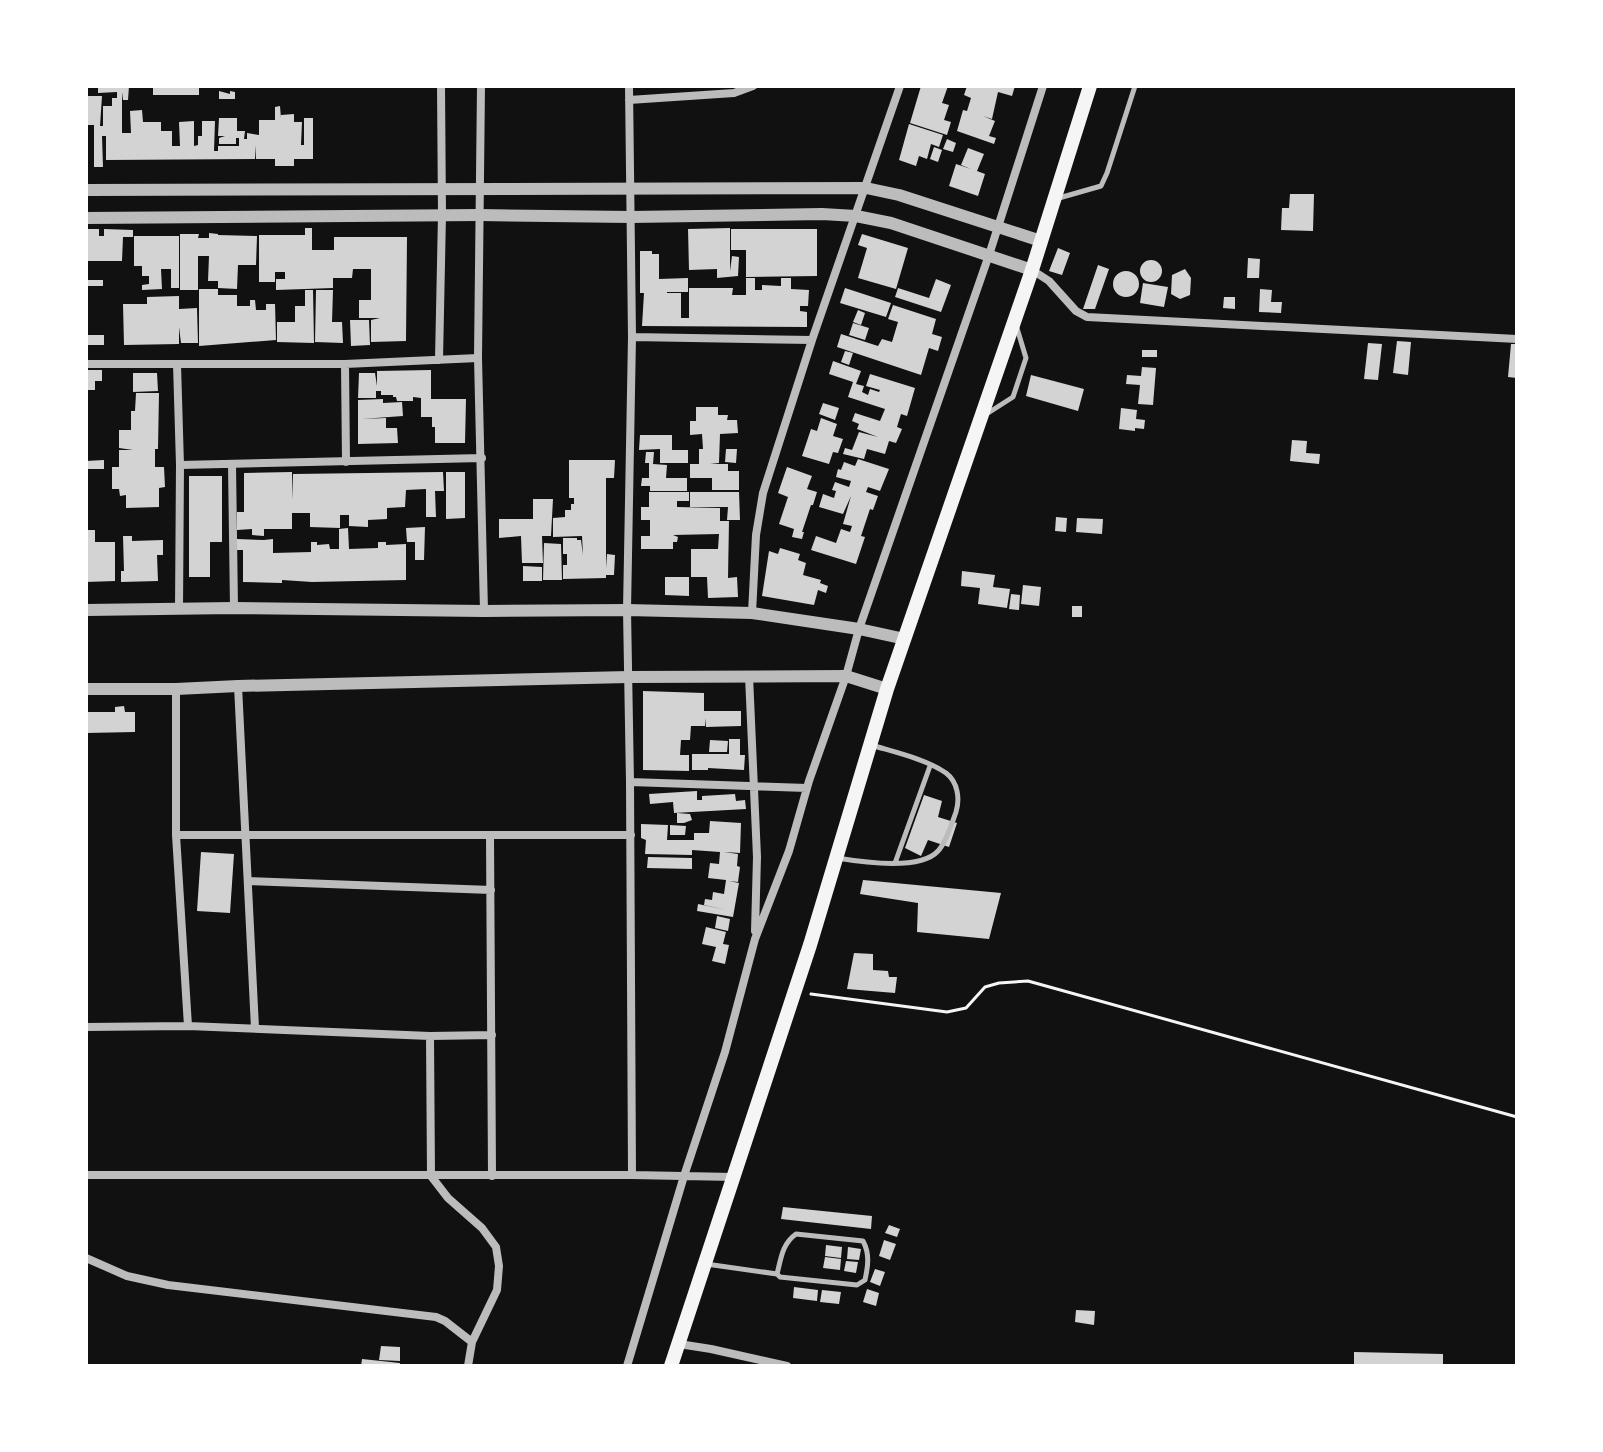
<svg xmlns="http://www.w3.org/2000/svg" width="1603" height="1452" viewBox="0 0 1603 1452" font-family="'PT Sans',sans-serif">
<style>
.building{fill:#d3d3d3}
.lines{fill:none;stroke-linecap:round;stroke-linejoin:round}
.path{stroke:#f5f5f5;stroke-width:3}
.service{stroke:#bcbcbc;stroke-width:5}
.minor{stroke:#bcbcbc;stroke-width:8}
.tertiary{stroke:#bcbcbc;stroke-width:12}
.primary{stroke:#f5f5f5;stroke-width:14}
</style>
<rect width="100%" height="100%" fill="#111"/>
<!-- building -->
<path class="building" d="M98,86h24l2,2v-2h5l-1,14h-5l-1,-8v41h9l-1,-22 12,-1 1,12h18v9h11v15h8l-1,-24 15,-1v25l4,-1v-9h4v-15h13l-1,30h4v-5h21v-8h-3v6h-17v-6l6,-2h-7l1,-18h18v13h8l-1,8h3v-6l12,2v-15h16v-13l5,-1 1,12v-3l13,-1v8h8l-1,23h3v-27h9v41h-19v7h-19v-7h-19l-1,-14v14l-149,1v-24h-4l1,31h-9v-42h-8l1,-29h15l-2,30h3v-20h9v-8h5v-6l-19,1z
M153,86h46v9h-46z
M921,86h27l-6,17 7,2 -5,15 7,2 -4,13 -37,-12z
M967,86h48l-3,10 -14,-4 -6,27 -9,-3 12,5 -6,15 7,2 -2,6 -37,-13 6,-21 4,1 4,-13 -7,-3z
M219,91l11,3v-3l5,1v7h-16z
M909,124l34,11 -4,12 -8,-3 -4,15 -8,-3 -3,10 -17,-6z
M947,139l9,4 -3,9 -10,-3z
M934,147l8,3 -4,12 -8,-3z
M968,148l16,6 -7,17 8,3 -7,22 -29,-10 7,-22 15,5 -10,-4z
M1290,194h24l-1,37 -32,-1 1,-22h7z
M305,228h7v22h22v-13h73l-1,104 -35,1v-22l9,-2h-21v-18h12v-31h-18l-1,9h-19v10l-57,2v-11h9v-7h-10v10h-16v-47h46z
M730,228v43l2,-15 7,1 -1,19 -21,2v-9l-28,1 -1,-41z
M86,229h13v7h5v-7l29,1v7h-10l-1,24h-36z
M731,229h86v47l-71,1v-27h-15z
M209,233l9,1v1l39,1 -1,29h-18l-1,24 -19,-1v-7h-10l1,-25h-11v34h-18v-56h19l-1,4h11z
M862,234l46,14 -12,41 -38,-11 9,-30 -9,-3z
M134,236h45v52h-8v-19h-10l1,20 -20,1v-5l7,-1v-8h-7v-10h-8z
M1058,248l12,5 -8,22 -13,-4z
M640,251h12v3h7v25l29,-1v14h-21v1h14v25h8v-30h44l-1,7h14v-17h9v12h7v-5l19,1v-8h10v11l18,1 -1,16h-8v5l7,1v15l-165,-1 2,-33h-4z
M1248,258l12,1 -1,19h-12z
M1140 271a11 11 0 1 1 22 0a11 11 0 1 1-22 0Z
M1098,265l11,4 -14,40h-12z
M1185,269l6,9 -1,17 -10,4 -9,-5 1,-19z
M1113 284a13 13 0 1 1 26 0a13 13 0 1 1-26 0Z
M936,279l15,6 -10,27 -46,-15 3,-9 31,10z
M86,280h17v6h-17z
M1143,283l25,4 -4,20 -24,-4z
M845,288l46,15 -5,14 -46,-14z
M199,289h19v6h19v11h13v-6h5l1,10h10v-6h9l1,36 -77,6z
M1260,289l12,1 -1,12h11l-1,11 -22,-1z
M305,290h8l1,53 -37,-1v-20h18v-16h10z
M316,290h17l-1,32h10l1,21 -28,-1z
M179,296v13l18,-1 1,35h-17l-2,-16v17l-55,1 -1,-41h24v-7z
M1224,297h11v12l-12,-1z
M893,305l43,14 -4,15 10,3 -4,14 -9,-3 -8,27 -84,-28 4,-13 37,12 4,-7 10,3 6,-20 -10,-3z
M858,310l7,3 -4,12 -8,-3z
M350,320h19l1,25 -19,1z
M853,323l16,5 -4,12 -16,-5z
M86,335h18v10h-18z
M1397,341l14,1 -3,33 -15,-2z
M1368,343l14,1 -4,36 -14,-1z
M1511,344h6v34l-9,-1z
M1142,350h15v7h-15z
M845,351l8,2 -4,12 -8,-3z
M833,361l28,10 -5,13 8,2 -2,6 6,3 2,-6 9,3 1,-2 -14,-4 4,-12 45,14 -8,28 -6,-2 -4,13 5,2 -6,14 -7,-2 -4,13 -18,-5 -3,10 -21,-5 2,-6 7,2 7,-18 19,5 -21,-8 2,-5 -7,-3 3,-8 25,8 5,-12 -37,-12 5,-15 -24,-8z
M1142,367l14,1 -3,37 -15,-1 2,-19 -14,-1 1,-9 14,1z
M86,370h16v11h-7v9h-9z
M431,370v29h35l-1,44h-30v-16h-3v-10h-11v-19l-8,-1v4h-16l-1,-4h-3v-2h-12v-4h-5v7h-18l1,-25h16l2,13v-15z
M133,373h24l1,18 -25,1z
M1031,375l53,14 -6,22 -52,-15z
M136,393h23l-1,56h-3v18h9l1,20 -6,1v19l-33,1v-13l-6,1 -1,-7h-7v-22h7v-17h14l-14,-2v-18h12v-19h4z
M383,399v4l19,-1 1,14 -41,3 24,-1v10h11l1,15 -40,1v-44z
M823,403l16,5 -4,12 -16,-6z
M696,407h22v8h10l-1,5h10l1,13 -18,1 -1,29 -9,1h18v7h11v19h-27v-12h-22v-14h9v-15h4l-1,-15 -12,1v-14h6z
M1121,408l16,2 -1,9 9,1 -1,9 -9,-1v3l-16,-2z
M821,418l16,6 -4,12 10,3 -5,14 -5,-1 -4,12 -27,-8 9,-27 6,2z
M640,435h32v15h16v13h-28v-14l-21,1z
M1292,440l15,1 -1,12 14,1 -1,10 -29,-3z
M726,449h11l-1,14 -11,-1z
M646,452h8l-1,12 14,1 -1,13h21v13h-37v-5h-9l1,-8h7v-15h-4z
M858,459l31,10 -9,22 -12,-4 -2,5 12,4 -5,14 -3,-1 -9,27 4,1 -9,27 -45,-14 5,-14 20,7 5,-14 9,3 2,-6 -9,-2 8,-28 -8,18 -24,-7 4,-13 11,4 2,-7 -4,-1 3,-8 14,5 2,-6 -15,-4 2,-8 3,1 3,-8 11,4z
M104,460v9h-18v-8z
M569,460h46l-1,18h-8v90l1,-14 8,1 -1,20h-8v3l-43,1v-14h4v-11h-4v-16h14v2h4l2,15 -1,-19 -29,1v-19l12,-1v-7h6v-6h3v-6h-5z
M787,467l25,9 -5,13 10,3 -4,13h-2l-9,27h2l-2,7 -10,-2 2,-8 -15,-5 9,-27 -10,-4z
M292,472v28l1,-26 150,-2 1,19h-9l1,26h-10v-28l-20,1 -1,17 -18,1v11l-19,1v7l-19,-1v-11h-9v13l-30,-1v-14h-18v16h-28v7l-12,-1v-6l-15,1v-18h7v-39z
M446,472h19v46l-19,1z
M189,476h33v66h-12v35h-21z
M649,492h40v9h-12v6l43,1v13h9l-1,57 9,-1 1,20 -30,1 -1,-21h-16v-28h27l1,-15 -46,1 5,2 -1,5h-4v7h-32v-13h9v-16h-9v-13h8z
M690,492h49l1,28h-13l1,-13h-38z
M533,499h20l-2,37h-9l1,27h-21l-1,-27 -22,2v-19h34z
M1056,517l11,1 -1,14 -11,-1z
M1077,518l26,1 -1,15 -26,-2z
M425,527l-1,33h-9v-18h-8l-1,-14z
M348,528l1,21 29,-1v-6h8v3l20,-1v36l-94,2 -30,-2v3l-39,-1v-32h-6v-11l27,1v1v-1l9,-1v14l38,-1v-10h6v3l12,-1 1,5h9v-20z
M86,530h9v12h20v39l-29,1z
M123,536h9v5l31,-1v15h-6l1,26 -37,1v-11h3z
M544,543l17,1 1,36h-19z
M780,548l20,6 -2,6 8,3 -3,12 18,5 -1,3 8,3 -2,7 -8,-3 -4,15 -52,-9 7,-45 9,3z
M523,566l19,1v14h-19z
M962,571l33,4 -2,12 17,2 -3,19 -29,-4 2,-16 -19,-2z
M665,577h24v19l-24,-1z
M1023,585l18,2 -2,19 -18,-2z
M1011,594l9,1 -1,15 -10,-1z
M1072,606h10v11h-10z
M643,691l61,2v18h37v15l-35,1 -1,-9v8h-14l-1,14h-9l-1,15h9v16l-46,-1z
M124,706l1,6h10v20l-49,1v-21h29v-5z
M729,739h11v16h5l-1,15 -36,-2v2h-16v-16h37z
M710,740l18,1 -1,11h-18z
M697,791v9h5v-4l33,-2 1,7 9,-1 1,9 -72,4 -1,-11 -23,2 -1,-10z
M924,795l18,6 -4,16 19,6 -8,24 -21,-7 -7,16 -16,-8z
M677,813l13,1 2,6 -8,3h-7z
M710,821l31,2 -1,30 -16,-1 14,2 -1,12 3,1 -2,15 -9,-1 10,2 -6,34 -36,-6 1,-7 29,6 -23,-5 1,-6 7,1 1,-8 11,2 2,-14 -18,-2 2,-15 9,1 1,-12 -28,-2v5l-47,-1 1,-14 -5,-2v-14l27,1 -1,15h27v-7h15z
M670,825l16,1 -1,9h-15z
M201,852l33,2 -4,59 -33,-2z
M648,857l44,1v11l-45,-1z
M863,880l138,13 -12,46 -72,-7 1,-29 -58,-9z
M717,916l13,3 -2,12 -13,-3z
M706,927l20,5 -3,12 6,1 -4,19 -13,-3 4,-14 -14,-3z
M854,953l19,1v16l15,1 1,6h8l-2,16 -48,-4z
M783,1207l89,9 -1,13 -90,-10z
M889,1225l11,4 -3,8 -12,-4z
M884,1240l12,4 -6,16 -11,-4z
M826,1245l16,2 -1,11 -16,-2z
M848,1247l13,2 -2,11 -12,-1z
M825,1257l16,2 -1,11 -17,-2z
M846,1261l12,1 -2,11 -12,-2z
M875,1269l10,3 -5,14 -10,-4z
M794,1287l24,3 -1,11 -24,-3z
M867,1289l12,4 -3,13 -13,-4z
M822,1290l19,2 -2,12 -19,-2z
M1076,1310l19,1 -1,14 -19,-3z
M381,1346l19,1v14l-21,-1z
M1354,1352l89,2v12h-89z
M362,1359l38,4v3h-39z"/>
<g class="lines">
<!-- path -->
<path class="path" d="M811,994l136,18 19,-4 19,-21 14,-4 29,-2 489,136"/>
<!-- service -->
<path class="service" d="M1059,198l42,-12 6,-13 28,-87
M988,413l25,-16 13,-39 -10,-33
M837,858c24,4 83,13 101,-7 8,-8 14,-28 18,-39 4,-13 2,-30 -10,-39 -20,-14 -52,-21 -75,-28
M895,863l35,-97
M796,1234l67,7c7,13 5,25 2,39l-8,5 -77,-8 -3,-3c4,-15 5,-30 19,-40z
M706,1264l71,10"/>
<!-- minor -->
<path class="minor" d="M481,86l-3,272 6,253
M629,86l3,251 -5,273 3,172 2,393
M629,100l105,-7 19,-7
M1032,270l17,11 27,30 11,6 430,22
M632,337l180,3
M439,360l3,-145 -1,-129
M86,364h259l133,-6
M177,364l3,101 -1,144
M345,364l1,98
M232,464l2,144
M180,465l302,-7
M752,613l4,-78 7,-42 49,-153 88,-254
M749,676l8,181 -2,74
M238,686l17,342
M176,689v146l12,191
M630,782l177,6
M176,835h455
M490,835l2,341
M248,881l243,9
M86,1027l102,-1 242,10 62,-1
M430,1036l1,140 17,22 34,30 14,19 3,19 -2,24 -25,52 -4,24
M86,1175h546l102,2
M86,1258l41,18 41,9 268,32 9,4 27,21
M679,1344l32,5 76,17
M627,1366l57,-190 41,-124 30,-113 34,-88 20,-70 37,-105 13,-47 130,-374 54,-169"/>
<!-- tertiary -->
<path class="tertiary" d="M86,190l780,-2 33,7 142,46
M86,218l393,-3 152,2 191,-3 34,2 35,7 141,47
M86,610l148,-2 250,3 143,-1 125,3 107,16 46,10
M86,689h90l62,-3 391,-9 217,-1 41,13"/>
<!-- primary -->
<path class="primary" d="M671,1366l139,-421 77,-256 145,-419 58,-184"/>
</g>
<!-- border -->
<rect width="1603" height="1452" fill="none" stroke="#ffffff" stroke-width="176"/>
</svg>
